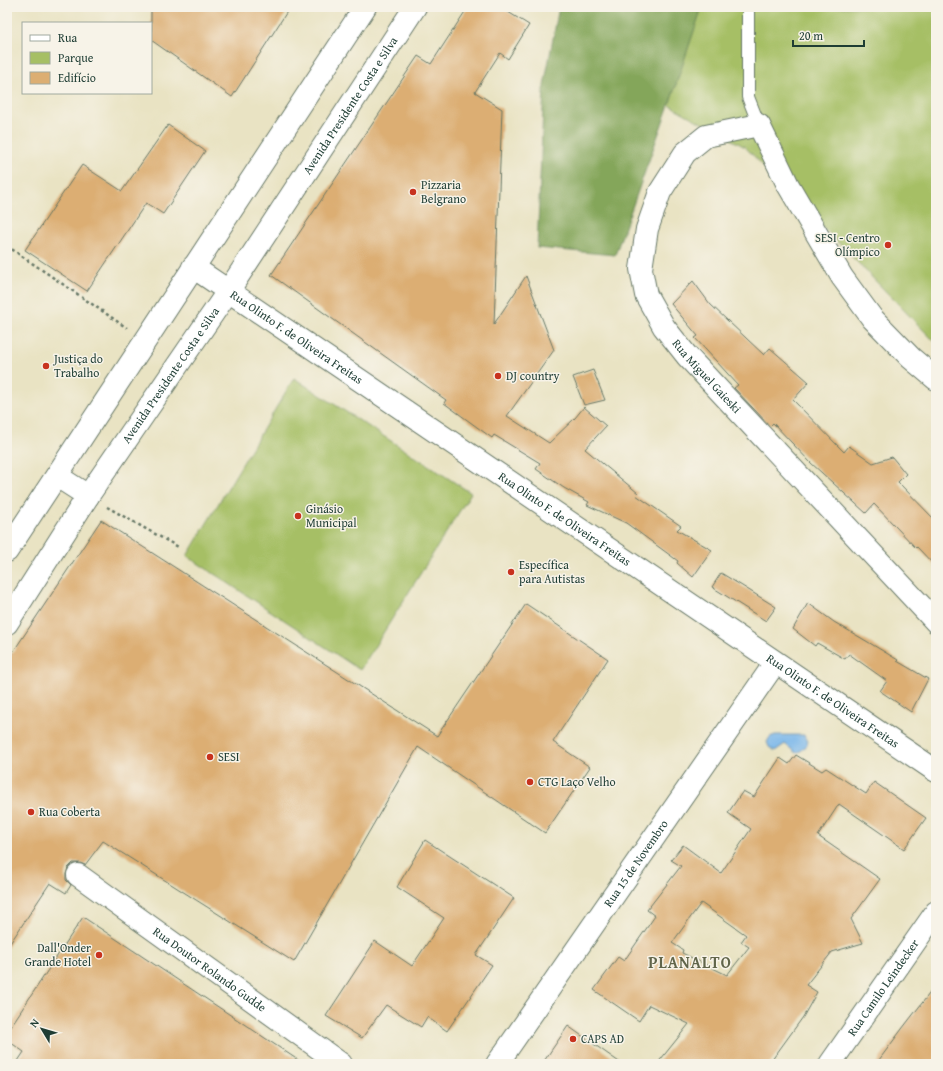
<svg xmlns="http://www.w3.org/2000/svg" width="943" height="1071" viewBox="0 0 943 1071" font-family="'Gentium Book Plus',serif">
<style>
.green{fill:#a6bf65;stroke:#627e4c}
.forest{fill:#84a65a;stroke:#527247}
.water{fill:#77b5ea;stroke:#4b798f}
.building{fill:#dcae73;fill-rule:evenodd}
.lines{fill:none;stroke-linecap:round;stroke-linejoin:round}
.service-casing{stroke:#676;stroke-width:14}
.minor-casing{stroke:#676;stroke-width:24}
.tertiary-casing{stroke:#676;stroke-width:24}
.path{stroke:#676;stroke-width:2.5;stroke-dasharray:3 3;stroke-linecap:butt}
.service{stroke:#fff;stroke-width:12}
.minor{stroke:#fff;stroke-width:22}
.tertiary{stroke:#fff;stroke-width:22}
.poi-dot{fill:#c8321e;stroke:#f7f3e8;stroke-width:1.5}
.labels{text-anchor:middle;stroke-width:3;stroke-linejoin:round;paint-order:stroke}
.street-label{font-size:12px;fill:#1f3d34;stroke:#f7f3e8}
.poi-label{font-size:12px;fill:#1f3d34;stroke:#f7f3e8;text-anchor:start}
.district-label{font-size:16px;font-weight:bold;letter-spacing:1px;fill:#61654a;stroke:#f7f3e8}
</style>
<rect width="100%" height="100%" fill="#f7f3e8"/>
<filter id="ink" filterUnits="userSpaceOnUse"><feTurbulence type="fractalNoise" baseFrequency=".025" numOctaves="2"/><feDisplacementMap in="SourceGraphic" scale="8" xChannelSelector="R" yChannelSelector="G"/><feConvolveMatrix kernelMatrix="1 2 1 2 8 2 1 2 1" color-interpolation-filters="sRGB"/></filter>
<filter id="wash" filterUnits="userSpaceOnUse"><feTurbulence type="fractalNoise" baseFrequency=".012" numOctaves="4" result="noise"/><feDisplacementMap in="SourceGraphic" scale="16" xChannelSelector="R" yChannelSelector="G"/><feGaussianBlur stdDeviation="0.9" result="paint"/><feColorMatrix in="noise" values="0 0 0 0 0 0 0 0 0 0 0 0 0 0 0 0 0 1.4 0 .05"/><feComposite in="paint" operator="in"/></filter>
<g filter="url(#wash)">
<rect width="100%" height="100%" fill="#e9e3c3"/>
<!-- green -->
<path class="green" d="M702,7h234v336l-191,-196 -76,-42z
M294,378l177,115 -111,177 -173,-114z"/>
<!-- forest -->
<path class="forest" d="M559,7h143l-33,98 -54,150 -78,-7 7,-162z"/>
<!-- water -->
<path class="water" d="M775,735h29l4,6c-2,7 -5,9 -12,12l-11,-9 -10,7 -6,-4 -2,-5 3,-5z"/>
<g id="blocks">
<!-- building -->
<path class="building" d="M151,7h139l-58,90 -81,-57z
M468,7h32l29,18 -21,34 -8,-6 -25,39 27,17 -8,215 32,-48 28,74 -47,66 42,27 26,-25 9,-11 22,19 -21,23 53,44 -2,2 45,31 -4,4 35,20 -19,27 -16,-14 1,-2 -52,-38 -39,-18 2,-3 -25,-14 -28,-19 4,-6 -46,-28 -2,3 -48,-35 2,-3 -175,-125 147,-219 13,8z
M168,125l37,26 -42,63 -17,-11 -59,88 -62,-41 57,-85 40,26z
M693,281l17,23 54,51 6,-7 39,34 -16,18 51,52 5,-6 24,17 19,-6 14,17 -8,8 38,39v46l-19,-20 -1,1 -42,-44 -8,9 -55,-50 -38,-40 -3,3 -36,-38 4,-3 -43,-47 3,-2 -27,-32z
M593,370l12,30 -21,5 -11,-28z
M101,520l336,216 89,-132 82,55 -55,83 37,25 -45,66 -127,-86 -124,215 -191,-121 -18,24 -5,-2h-7l-5,5 -2,6v6l5,5 -5,8 -16,-10 -43,65v-287z
M721,573l55,34 -10,14 -54,-34z
M808,603l26,19 34,20 30,18 -1,1 31,18 -17,33 -31,-21 7,-10 -38,-27 -4,5 -28,-16 -2,3 -22,-17z
M796,755l26,16 4,-3 40,26 8,-12 52,36 -22,31 -65,-45 -21,32 62,43 -29,40 12,24 -31,9 -26,33 11,7 -14,25 -34,47h-112l32,-40 -40,-19 -10,16 -45,-31 24,-33 6,4 31,-45 -8,-6 34,-44 -10,-6 12,-15 38,28 30,-44 -23,-16 15,-22 11,6 26,-39 9,6zM701,903l45,32 -5,7 8,5 -22,28 -45,-22 1,-3 -11,-7z
M425,840l89,58 -38,57 16,10 -45,66 -20,-14 -6,10 -35,-22 -24,33 -36,-22 49,-75 37,25 32,-48 -47,-31z
M83,917l221,147h-288l8,-12 -17,-12v-8z
M936,985v79h-60l26,-35z
M568,1026l54,38h-80z"/>
</g>
</g>
<g filter="url(#ink)">
<use href="#blocks" fill-opacity="0" stroke="#676" stroke-width="1"/>
<g class="lines">
<!-- service casing -->
<g class="service-casing">
<path id="service" d="M748,7v90l11,28"/>
</g>
<!-- minor casing -->
<g class="minor-casing">
<g id="minor">
<path id="s1" d="M193,267l743,504"/>
<path id="s2" d="M936,379l-25,-21 -39,-40 -30,-41 -54,-92 -29,-60 -53,11 -21,17 -25,39 -13,37 -6,40 5,26 18,32 23,29 249,266"/>
<path d="M57,476l31,20"/>
<path d="M7,551l358,-544"/>
<path id="s3" d="M7,623l81,-127 141,-206 186,-283"/>
<path id="s4" d="M78,875l263,189"/>
<path id="s5" d="M497,1064l278,-401"/>
</g>
</g>
<!-- tertiary casing -->
<g class="tertiary-casing">
<g id="tertiary">
<path id="s6" d="M830,1064l106,-152"/>
</g>
</g>
<!-- path -->
<path class="path" d="M7,246l120,82
M107,507l73,41"/>
<!-- service -->
<use href="#service" class="service"/>
<!-- minor -->
<use href="#minor" class="minor"/>
<!-- tertiary -->
<use href="#tertiary" class="tertiary"/>
</g>
</g>
<!-- markers -->
<g class="poi-dot">
<circle cx="413" cy="192" r="4"/>
<circle cx="888" cy="245" r="4"/>
<circle cx="46" cy="366" r="4"/>
<circle cx="498" cy="376" r="4"/>
<circle cx="298" cy="516" r="4"/>
<circle cx="511" cy="572" r="4"/>
<circle cx="210" cy="757" r="4"/>
<circle cx="530" cy="782" r="4"/>
<circle cx="31" cy="812" r="4"/>
<circle cx="99" cy="955" r="4"/>
<circle cx="573" cy="1039" r="4"/>
</g>
<g class="labels">
<!-- street labels -->
<g class="street-label">
<text dy="4" stroke="none"><textPath href="#s3" startOffset="621">Avenida Presidente Costa e Silva</textPath></text>
<text dy="4" stroke="none"><textPath href="#s1" startOffset="125">Rua Olinto F. de Oliveira Freitas</textPath></text>
<text dy="4" stroke="none"><textPath href="#s3" startOffset="297">Avenida Presidente Costa e Silva</textPath></text>
<text dy="4" stroke="none"><textPath href="#s2" startOffset="648">Rua Miguel Gaieski</textPath></text>
<text dy="4" stroke="none"><textPath href="#s1" startOffset="449">Rua Olinto F. de Oliveira Freitas</textPath></text>
<text dy="4" stroke="none"><textPath href="#s1" startOffset="773">Rua Olinto F. de Oliveira Freitas</textPath></text>
<text dy="4" stroke="none"><textPath href="#s5" startOffset="244">Rua 15 de Novembro</textPath></text>
<text dy="4" stroke="none"><textPath href="#s4" startOffset="162">Rua Doutor Rolando Gudde</textPath></text>
<text dy="4" stroke="none"><textPath href="#s6" startOffset="93">Rua Camilo Leindecker</textPath></text>
</g>
<!-- poi labels -->
<g class="poi-label">
<text x="421" y="189">Pizzaria<tspan x="421" dy="14">Belgrano</tspan></text>
<text x="880" y="242" text-anchor="end">SESI - Centro<tspan x="880" dy="14">Olímpico</tspan></text>
<text x="54" y="363">Justiça do<tspan x="54" dy="14">Trabalho</tspan></text>
<text x="506" y="380">DJ country</text>
<text x="306" y="513">Ginásio<tspan x="306" dy="14">Municipal</tspan></text>
<text x="519" y="569">Específica<tspan x="519" dy="14">para Autistas</tspan></text>
<text x="218" y="761">SESI</text>
<text x="538" y="786">CTG Laço Velho</text>
<text x="39" y="816">Rua Coberta</text>
<text x="91" y="952" text-anchor="end">Dall'Onder<tspan x="91" dy="14">Grande Hotel</tspan></text>
<text x="581" y="1043">CAPS AD</text>
</g>
<!-- district labels -->
<g class="district-label">
<text x="690" y="968">PLANALTO</text>
</g>
</g>
<!-- margin -->
<rect width="943" height="1071" fill="none" stroke="#f7f3e8" stroke-width="24"/>
<!-- legend -->
<rect x="22" y="22" width="130" height="72" fill="#f7f3e8" stroke="#a1aaa0"/>
<rect x="30" y="35" width="20" height="6" fill="#ffffff" stroke="#a1aaa0"/>
<text x="58" y="42" font-size="12" fill="#1f3d34">Rua</text>
<rect x="30" y="52" width="20" height="12" fill="#a6bf65" stroke="#a1aaa0"/>
<text x="58" y="62" font-size="12" fill="#1f3d34">Parque</text>
<rect x="30" y="72" width="20" height="12" fill="#dcae73" stroke="#a1aaa0"/>
<text x="58" y="82" font-size="12" fill="#1f3d34">Edifício</text>
<!-- north arrow -->
<g transform="translate(42 1029) rotate(308)" stroke="#f7f3e8" stroke-width="3" paint-order="stroke">
<path d="M0-3L7 15L0 10L-7 15Z" fill="#1f3d34"/>
<text y="-6" font-size="11" font-weight="bold" text-anchor="middle" fill="#1f3d34">N</text>
</g>
<!-- scale -->
<path d="M793 40v6h71v-6" fill="none" stroke="#1f3d34" stroke-width="2"/>
<text x="799" y="40" font-size="12" fill="#1f3d34" stroke="#f7f3e8" stroke-width="3" paint-order="stroke">20 m</text>
</svg>
